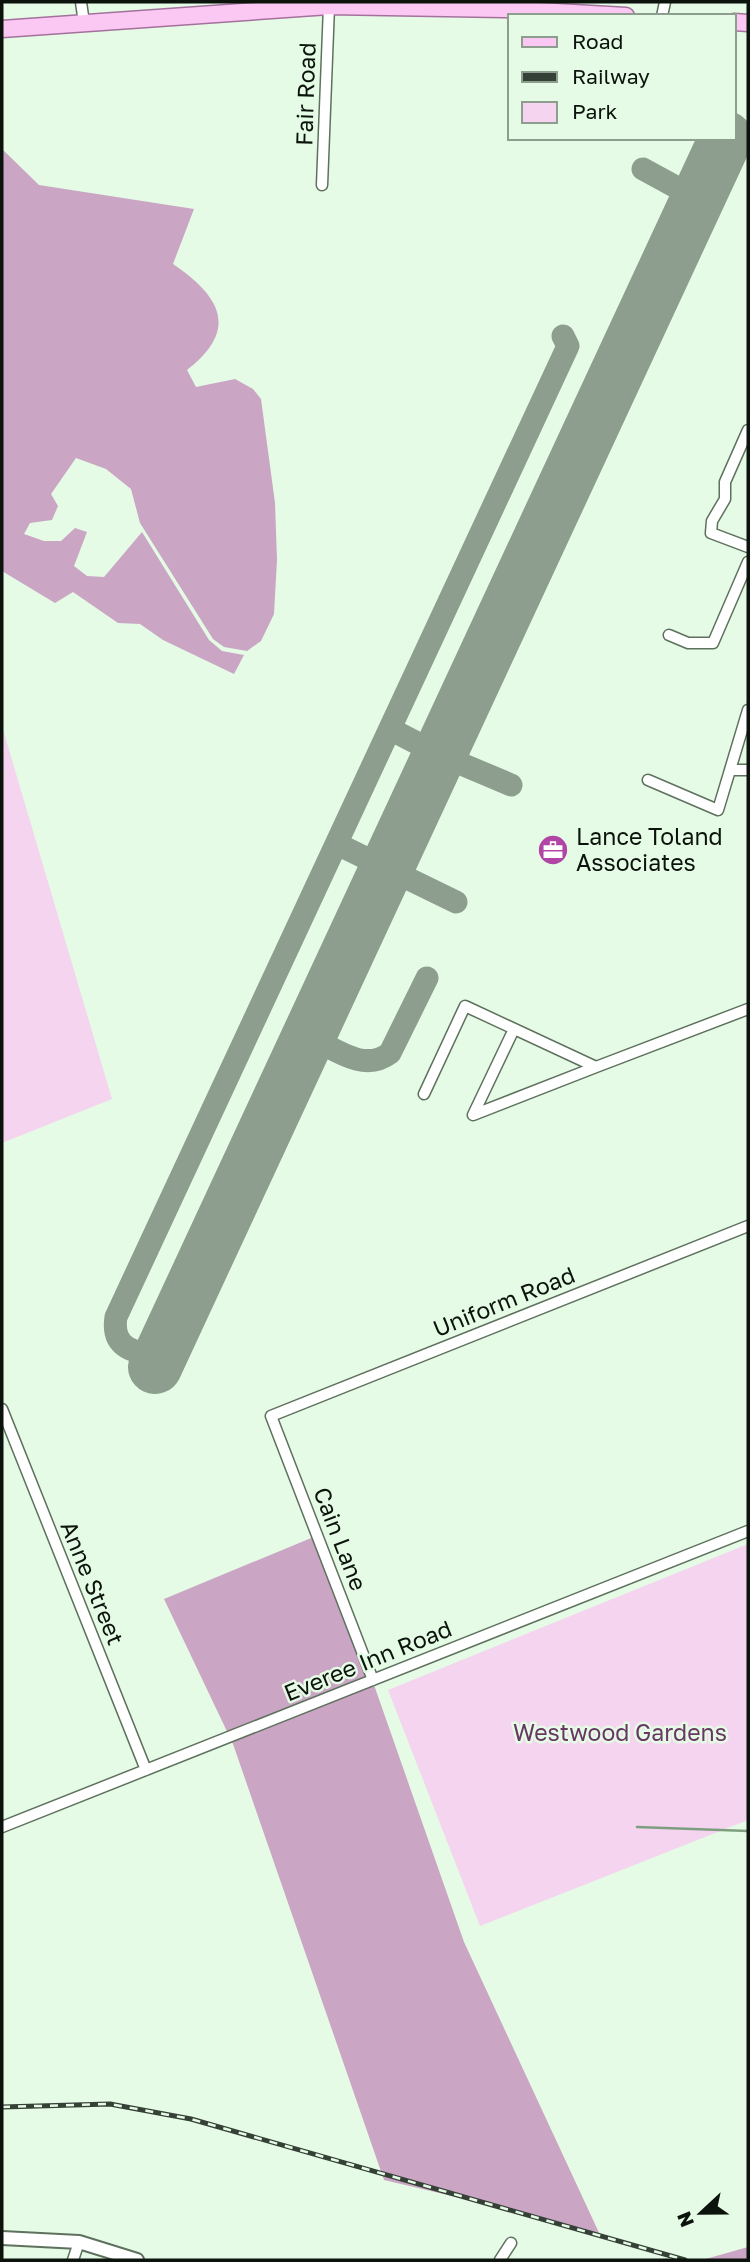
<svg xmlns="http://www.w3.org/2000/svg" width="750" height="2262" viewBox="0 0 750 2262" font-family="'Golos Text',sans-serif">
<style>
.green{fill:#f5d4f0}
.forest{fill:#caa5c4}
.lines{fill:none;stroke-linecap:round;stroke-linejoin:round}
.stream{stroke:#7e9f7f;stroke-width:2.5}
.taxiway{stroke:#8d9e8e;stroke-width:23}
.runway{stroke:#8d9e8e;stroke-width:54}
.minor-casing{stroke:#5e715e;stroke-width:13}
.tertiary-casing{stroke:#5e715e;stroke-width:16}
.primary-casing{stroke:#a4719d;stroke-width:19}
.minor{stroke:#fff;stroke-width:10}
.tertiary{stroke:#fff;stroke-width:12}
.primary{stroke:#fac8f3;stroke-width:16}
.rail-casing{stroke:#354036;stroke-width:5}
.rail{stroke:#e5fbe5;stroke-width:2.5;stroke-dasharray:8;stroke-linecap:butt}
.labels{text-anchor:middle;stroke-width:5;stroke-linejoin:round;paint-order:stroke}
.street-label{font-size:23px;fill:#0b130c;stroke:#e5fbe5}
.poi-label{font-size:23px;fill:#0b130c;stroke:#e5fbe5;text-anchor:start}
.park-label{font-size:23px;fill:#683862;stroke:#e5fbe5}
</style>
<rect width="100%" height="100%" fill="#e5fbe5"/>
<!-- green -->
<path class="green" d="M2,726l110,373 -110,44z
M748,1544v276l-268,106 -92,-236z"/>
<!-- forest -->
<path class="forest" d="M2,149l37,36 155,24 -21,55c47,32 67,65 14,106l9,17 39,-8 18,10 8,10 14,104 2,57 -3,54 -13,27 -14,10 -23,-4 -11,-8 -73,-116 -9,-34 -25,-20 -30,-11 -25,36 7,12 -6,14 -22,3 -6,11 20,7h17l14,-13 12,4 -13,34 13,10 17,1 38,-45 67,108 13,11 22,4 -10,19 -71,-34 -23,-16 -22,-1 -45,-31 -18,11 -53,-32z
M316,1536l57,146 91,260 137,295 -115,-33 -102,-24 -151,-436 -69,-145z
M748,2247v13h-46z"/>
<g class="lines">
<!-- stream -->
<path class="stream" d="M637,1827l111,4"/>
<!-- taxiway -->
<path class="taxiway" d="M643,169l55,30
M390,729l50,26 71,30
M337,844l119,58
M310,1037c25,12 54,36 80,16l37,-75
M161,1354c-27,0 -50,-6 -45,-37l452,-971 -5,-10"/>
<!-- runway -->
<path class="runway" d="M155,1367l571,-1229"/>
<!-- minor casing -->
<g class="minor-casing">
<path id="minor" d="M81,2l3,21
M662,16l3,-14
M322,185l7,-179
M748,430l-23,52v17l-13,22 -1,12 37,14
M669,635l19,8h25l35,-81
M730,770h18
M648,780l70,30 30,-100
M514,1029l-41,86 123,-48
M424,1094l41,-88 131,61 152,-58
M2,1409l144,361
M373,1680l-102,-264 477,-190
M2,1827l746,-296
M73,2260l6,-18
M500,2260l11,-17"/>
</g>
<!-- tertiary casing -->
<g class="tertiary-casing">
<path id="tertiary" d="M2,2238l77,4 58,18"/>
</g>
<!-- primary casing -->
<g class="primary-casing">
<path id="primary" d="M734,22l14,1
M2,29l327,-23 175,3 122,7"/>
</g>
<!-- minor -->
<use href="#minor" class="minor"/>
<!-- tertiary -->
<use href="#tertiary" class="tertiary"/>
<!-- primary -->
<use href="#primary" class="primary"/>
<!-- rail casing -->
<g class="rail-casing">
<path id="rail" d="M2,2107l108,-3 81,15 494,141"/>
</g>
<!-- rail -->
<use href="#rail" class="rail"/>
</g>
<!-- icons -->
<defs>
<g id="office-disc" transform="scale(1.575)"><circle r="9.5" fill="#b045a6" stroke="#e5fbe5"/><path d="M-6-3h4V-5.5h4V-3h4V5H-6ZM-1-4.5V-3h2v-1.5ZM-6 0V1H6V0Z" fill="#fff"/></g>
</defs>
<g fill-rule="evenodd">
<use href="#office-disc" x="553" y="850"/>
</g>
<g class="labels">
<!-- street labels -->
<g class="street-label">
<text transform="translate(306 94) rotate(-88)" y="8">Fair Road</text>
<text transform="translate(504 1302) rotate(-22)" y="8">Uniform Road</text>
<text transform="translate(340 1539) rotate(69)" y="8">Cain Lane</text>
<text transform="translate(92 1583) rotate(68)" y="8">Anne Street</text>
<text transform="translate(368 1661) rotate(-22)" y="8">Everee Inn Road</text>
</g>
<!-- poi labels -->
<g class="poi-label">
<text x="576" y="845">Lance Toland<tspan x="576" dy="26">Associates</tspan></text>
</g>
<!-- park labels -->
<g class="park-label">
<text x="620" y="1741">Westwood Gardens</text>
</g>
</g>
<!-- border -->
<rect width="750" height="2262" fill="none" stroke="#0b130c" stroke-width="7"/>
<!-- legend -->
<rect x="508" y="14" width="228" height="126" fill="#e5fbe5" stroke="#8e9e8e" stroke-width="2"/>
<rect x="522" y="37" width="35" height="10" fill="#fac8f3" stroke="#8e9e8e" stroke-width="2"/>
<text x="572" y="49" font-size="21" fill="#0b130c">Road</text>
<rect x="522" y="72" width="35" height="10" fill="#354036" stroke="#8e9e8e" stroke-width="2"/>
<text x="572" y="84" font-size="21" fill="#0b130c">Railway</text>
<rect x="522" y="102" width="35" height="21" fill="#f5d4f0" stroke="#8e9e8e" stroke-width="2"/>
<text x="572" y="119" font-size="21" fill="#0b130c">Park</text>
<!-- north arrow -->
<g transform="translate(701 2213) rotate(248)" stroke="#e5fbe5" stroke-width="5" paint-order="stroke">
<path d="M0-5L12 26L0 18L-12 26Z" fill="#0b130c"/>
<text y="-10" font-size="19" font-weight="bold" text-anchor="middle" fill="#0b130c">N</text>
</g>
</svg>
